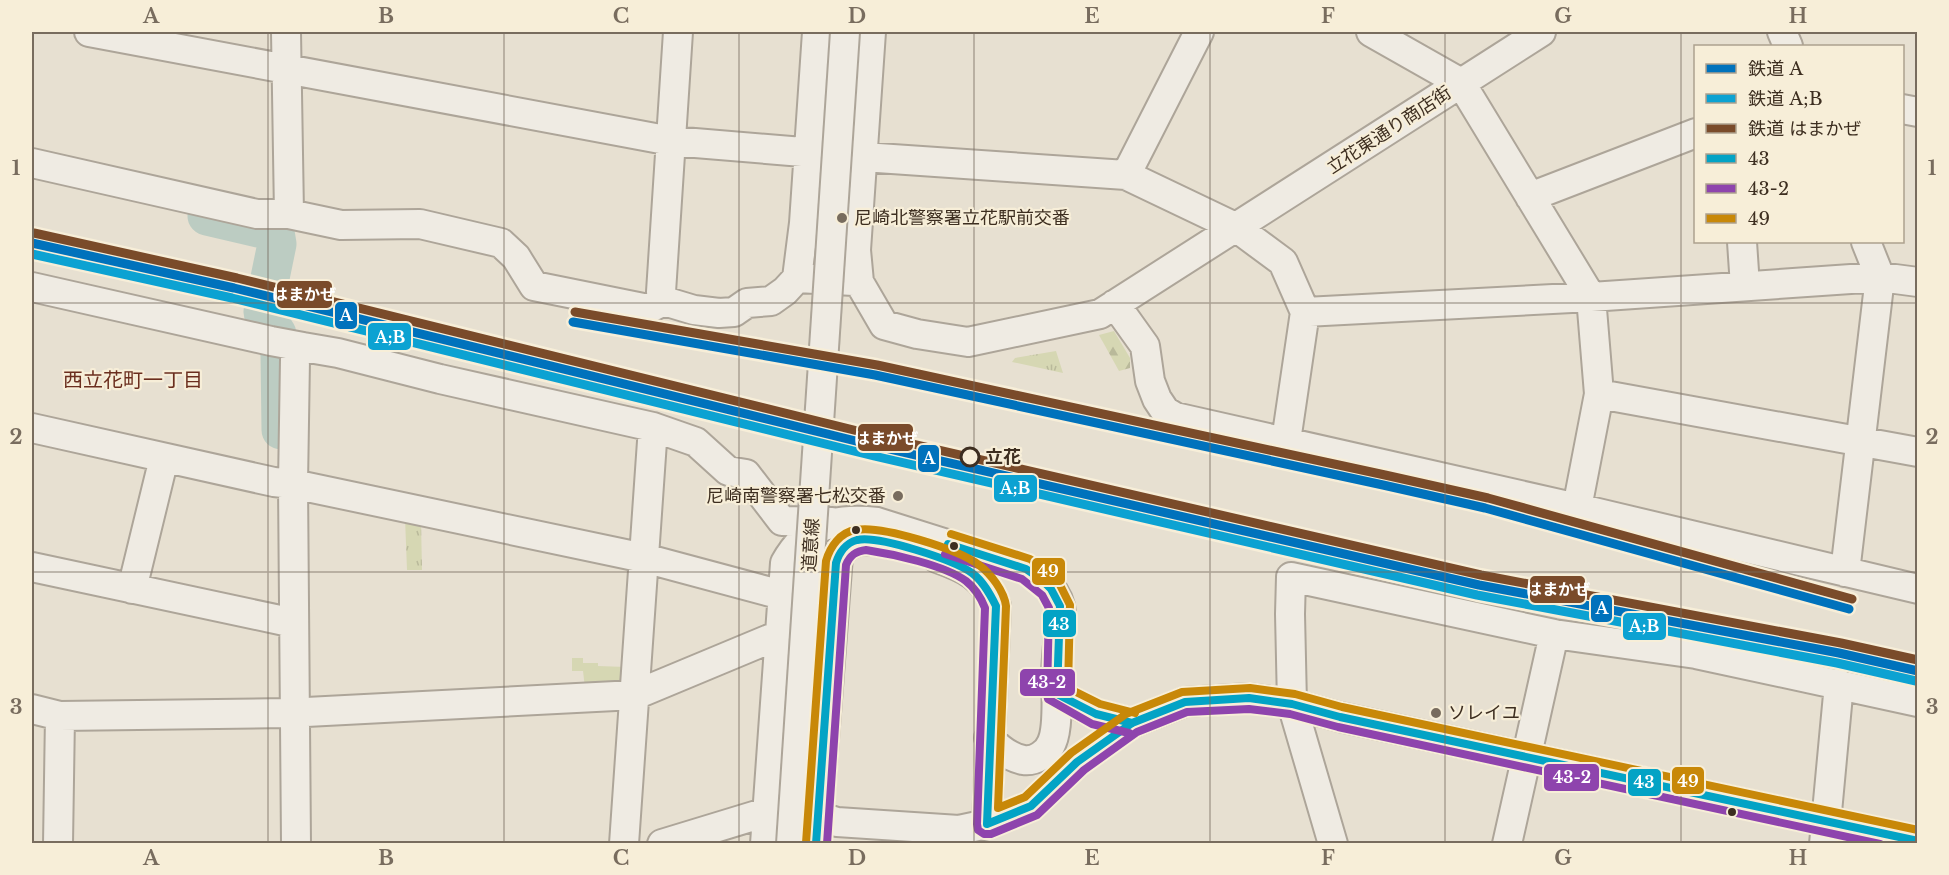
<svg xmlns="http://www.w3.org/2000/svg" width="1949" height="875" viewBox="0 0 1949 875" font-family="'Libre Baskerville','Noto Sans JP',serif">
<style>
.grass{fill:url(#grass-tufts)}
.forest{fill:url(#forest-firs)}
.green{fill:#d6d7b3}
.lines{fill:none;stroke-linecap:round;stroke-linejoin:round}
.river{stroke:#bcccc2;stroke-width:39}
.minor-casing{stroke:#ada599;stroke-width:32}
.minor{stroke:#efebe3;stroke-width:28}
.minor-bridge-casing{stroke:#ada599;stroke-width:32;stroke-linecap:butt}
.minor-bridge{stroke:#efebe3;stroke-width:28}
.bus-1-casing{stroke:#f7eed8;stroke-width:12}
.bus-2-casing{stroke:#f7eed8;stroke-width:12}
.bus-3-casing{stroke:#f7eed8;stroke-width:12}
.bus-1{stroke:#03a3c5;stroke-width:8}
.bus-2{stroke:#8e44ad;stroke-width:8}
.bus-3{stroke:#c88808;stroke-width:8}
.rail-1-casing{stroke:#f7eed8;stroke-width:14}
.rail-2-casing{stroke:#f7eed8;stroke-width:14}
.rail-3-casing{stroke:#f7eed8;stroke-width:14}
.rail-1{stroke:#0072bc;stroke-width:9}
.rail-2{stroke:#0ca2d2;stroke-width:9}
.rail-3{stroke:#7a4b2a;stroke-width:9}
.grid{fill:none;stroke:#786c5e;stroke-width:1.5;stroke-opacity:0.55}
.poi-dot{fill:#786c5e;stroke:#f7eed8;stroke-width:2}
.stop-dot{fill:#f7eed8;stroke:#3d2e20;stroke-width:3}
.bus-dot{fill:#3d2e20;stroke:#f7eed8;stroke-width:2}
.labels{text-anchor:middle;stroke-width:4.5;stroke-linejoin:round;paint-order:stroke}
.street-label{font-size:18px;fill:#3d2e20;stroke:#f7eed8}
.poi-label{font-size:18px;fill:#3d2e20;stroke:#f7eed8;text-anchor:start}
.stop-label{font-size:18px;font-weight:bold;fill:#3d2e20;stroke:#f7eed8;text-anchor:start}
.neighbourhood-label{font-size:20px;fill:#6b2e1e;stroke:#f7eed8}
.line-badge{stroke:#f7eed8;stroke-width:2}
.badge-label{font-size:16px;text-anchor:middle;font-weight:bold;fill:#fff}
.neatline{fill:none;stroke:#786c5e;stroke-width:2}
.grid-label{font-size:20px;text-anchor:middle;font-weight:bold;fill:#786c5e}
</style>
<defs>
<pattern id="grass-tufts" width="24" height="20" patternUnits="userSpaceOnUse" patternTransform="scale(1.5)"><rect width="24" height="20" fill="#d6d7b3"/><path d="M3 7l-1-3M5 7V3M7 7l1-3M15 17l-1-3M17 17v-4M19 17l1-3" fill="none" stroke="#b9b99a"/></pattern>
<pattern id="forest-firs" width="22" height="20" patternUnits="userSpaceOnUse" patternTransform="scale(1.5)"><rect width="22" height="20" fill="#d6d7b3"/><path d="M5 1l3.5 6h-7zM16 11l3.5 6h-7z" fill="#b9b99a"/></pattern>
</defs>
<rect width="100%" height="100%" fill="#e7e0d1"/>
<!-- grass -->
<path class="grass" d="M1056,351l7,22 -51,-11 3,-4z
M405,518l16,3 1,49h-15z"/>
<!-- forest -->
<path class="forest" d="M1114,331l16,27v10l-11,3 -20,-36z"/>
<!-- green -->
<path class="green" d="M572,658h11v5h15v3l28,1 -1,14 -40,7 -2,-17h-11z"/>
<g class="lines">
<!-- river -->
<path class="river" d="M207,216l68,16 2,12 -14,68 14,22 3,21 1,75"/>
<!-- minor casing -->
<g class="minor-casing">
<path id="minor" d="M89,32l582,109 192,16 263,18 111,53 46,34 22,50 -19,129
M286,32l3,182
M871,32l-15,218 3,32 25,43 33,9 51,8 132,-28 441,-282
M1371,32l90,51 130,214 8,97 -22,114
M1782,32l6,14
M1902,109l16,3
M32,163l225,51h32l52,11 79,-1 81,19 15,14 18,29 114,23 16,-8 30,9 25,3 15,-1 13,-9 24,-2 14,-10 12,-13 57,3
M1126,175l73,-143
M1530,197l166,-64
M1742,242l3,44
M797,278l7,-55 13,-191
M32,287l239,54 32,6
M664,301l-3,-9 17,-260
M1115,304l30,42 5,35 7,18 8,12 10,6 402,91 341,81
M1305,312l286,-15 289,-20 38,5
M1599,394l319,58
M32,428l242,54 19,2 351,74 138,37
M937,558c28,10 47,18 59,48l-9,218
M32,567l262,56
M1845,572l35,-295 -14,-35
M132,589l32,-131
M1057,694l39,20 36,9
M32,709l28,7 227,-3 348,-18 144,-60 52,2
M58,844l2,-128
M296,844l-3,-360 2,-125 8,-12 35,6 102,26 213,48 43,15 32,29 18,3 36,47 50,1
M624,844l29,-417
M662,844l105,-32 51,4 19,6 122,8 28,-6 44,-18 46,-44 55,-39 53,-21 64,-4 43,6 48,13 578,124
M765,844l20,-281c21,-38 51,-46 92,-41l149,47c17,8 34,24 35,44 -2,20 -4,40 -5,60 0,18 3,53 -4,69 -4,11 -17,20 -29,18 -14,-3 -25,-12 -34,-22
M816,844l22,-288c17,-22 30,-16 55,-12
M1333,844l-41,-140 -2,-90 1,-37 263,57 142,20 222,48
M1507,844l47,-210
M1824,844l15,-160"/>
</g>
<!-- minor -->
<use href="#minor" class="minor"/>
<!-- minor-bridge casing -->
<g class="minor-bridge-casing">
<path id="minor-bridge" d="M791,844l54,-812"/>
</g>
<!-- minor-bridge -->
<use href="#minor-bridge" class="minor-bridge"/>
<!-- bus-1 casing -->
<g class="bus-1-casing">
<path id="bus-1" d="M948,544l78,25 16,11 9,9 9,17 -3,88 39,20 36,9
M816,844l20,-281c3,-10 10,-20 21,-23 21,-5 97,20 115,33 11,8 18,21 24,33l-9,218 44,-18 46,-44 55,-39 53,-21 64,-4 43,6 48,13 578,124"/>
</g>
<!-- bus-2 casing -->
<g class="bus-2-casing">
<path id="bus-2" d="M945,554l77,25 20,16 7,13 -2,86 1,5 44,25 37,9
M827,844l19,-279c4,-10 10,-14 20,-15 27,4 78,15 100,31 9,7 15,17 19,27l-8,216 1,6 6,4h7l46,-19 47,-45 53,-38 50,-20 62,-3 41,5 48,13 542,117"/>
</g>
<!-- bus-3 casing -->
<g class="bus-3-casing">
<path id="bus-3" d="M951,534l79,25 19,13 10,11 11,22 -2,83 32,16 35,9
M806,843l20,-282c4,-14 14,-29 30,-31 25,-5 102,19 123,35 12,9 25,26 27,41l-8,202 27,-11 46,-44 55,-39 56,-22 68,-4 45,6 47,13 576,123"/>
</g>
<!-- bus-1 -->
<use href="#bus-1" class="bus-1"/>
<!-- bus-2 -->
<use href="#bus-2" class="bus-2"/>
<!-- bus-3 -->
<use href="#bus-3" class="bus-3"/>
<!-- rail-1 casing -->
<g class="rail-1-casing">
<path id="rail-1" d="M32,243l202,45 642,158 603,139 360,68 79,18
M573,322l302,53 508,110 102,23 364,101"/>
</g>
<!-- rail-2 casing -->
<g class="rail-2-casing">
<path id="rail-2" d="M32,254l200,44 642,158 603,139 360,68 79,18"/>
</g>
<!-- rail-3 casing -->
<g class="rail-3-casing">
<path id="rail-3" d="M34,233l203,45 641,158 603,139 360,68 77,17
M575,312l302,53 508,110 103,23 364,101"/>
</g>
<!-- rail-1 -->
<use href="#rail-1" class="rail-1"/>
<!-- rail-2 -->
<use href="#rail-2" class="rail-2"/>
<!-- rail-3 -->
<use href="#rail-3" class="rail-3"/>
</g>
<!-- grid -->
<path class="grid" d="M268,32v812M504,32v812M739,32v812M974,32v812M1210,32v812M1445,32v812M1681,32v812M32,303h1886M32,572h1886"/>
<!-- markers -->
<g class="poi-dot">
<circle cx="842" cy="218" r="6"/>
<circle cx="898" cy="496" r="6"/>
<circle cx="1436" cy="713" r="6"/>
</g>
<circle class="stop-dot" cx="970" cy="457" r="9"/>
<g class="bus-dot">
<circle cx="856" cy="530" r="5"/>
<circle cx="954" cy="546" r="5"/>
<circle cx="1732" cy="812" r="5"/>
</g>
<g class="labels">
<!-- street labels -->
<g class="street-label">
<text transform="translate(1389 130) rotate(-33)" y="6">立花東通り商店街</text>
<text transform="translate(811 545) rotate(-86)" y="6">道意線</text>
</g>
<!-- poi labels -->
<g class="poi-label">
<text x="854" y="224">尼崎北警察署立花駅前交番</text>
<text x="886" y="502" text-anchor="end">尼崎南警察署七松交番</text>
<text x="1448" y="719">ソレイユ</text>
</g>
<!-- stop labels -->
<g class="stop-label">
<text x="985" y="463">立花</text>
</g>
<!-- neighbourhood labels -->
<g class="neighbourhood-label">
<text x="133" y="387">西立花町一丁目</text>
</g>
</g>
<g class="line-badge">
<rect x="276" y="280" width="57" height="29" rx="6" fill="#7a4b2a"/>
<rect x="334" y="301" width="24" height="29" rx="6" fill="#0072bc"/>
<rect x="367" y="322" width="45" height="29" rx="6" fill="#0ca2d2"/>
<rect x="857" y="423" width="57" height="29" rx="6" fill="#7a4b2a"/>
<rect x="917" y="444" width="23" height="29" rx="6" fill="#0072bc"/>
<rect x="993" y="474" width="45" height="29" rx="6" fill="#0ca2d2"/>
<rect x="1031" y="557" width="35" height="29" rx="6" fill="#c88808"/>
<rect x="1529" y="575" width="57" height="29" rx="6" fill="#7a4b2a"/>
<rect x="1590" y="594" width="23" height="29" rx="6" fill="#0072bc"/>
<rect x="1042" y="609" width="35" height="29" rx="6" fill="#03a3c5"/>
<rect x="1622" y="612" width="45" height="29" rx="6" fill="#0ca2d2"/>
<rect x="1019" y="668" width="57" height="29" rx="6" fill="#8e44ad"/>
<rect x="1543" y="763" width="57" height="29" rx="6" fill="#8e44ad"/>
<rect x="1671" y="766" width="34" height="29" rx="6" fill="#c88808"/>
<rect x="1627" y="768" width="35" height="29" rx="6" fill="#03a3c5"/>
</g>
<g class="badge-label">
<text x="304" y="300">はまかぜ</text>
<text x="346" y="321">A</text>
<text x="390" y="343">A;B</text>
<text x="886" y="444">はまかぜ</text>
<text x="929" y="464">A</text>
<text x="1015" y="494">A;B</text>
<text x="1048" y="577">49</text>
<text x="1558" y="595">はまかぜ</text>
<text x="1602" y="614">A</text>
<text x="1059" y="630">43</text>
<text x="1644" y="632">A;B</text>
<text x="1047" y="688">43-2</text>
<text x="1572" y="783">43-2</text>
<text x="1688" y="787">49</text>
<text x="1644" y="788">43</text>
</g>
<!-- border -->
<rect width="1949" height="875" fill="none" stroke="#f7eed8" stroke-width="66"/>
<!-- legend -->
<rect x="1694" y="45" width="210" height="198" fill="#f7eed8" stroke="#ada18e" stroke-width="1.5"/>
<rect x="1706" y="64" width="30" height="9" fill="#0072bc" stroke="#ada18e" stroke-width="1.5"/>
<text x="1748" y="75" font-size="18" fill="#3d2e20">鉄道 A</text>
<rect x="1706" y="94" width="30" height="9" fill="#0ca2d2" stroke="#ada18e" stroke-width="1.5"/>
<text x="1748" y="105" font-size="18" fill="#3d2e20">鉄道 A;B</text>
<rect x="1706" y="124" width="30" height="9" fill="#7a4b2a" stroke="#ada18e" stroke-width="1.5"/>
<text x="1748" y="135" font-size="18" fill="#3d2e20">鉄道 はまかぜ</text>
<rect x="1706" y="154" width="30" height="9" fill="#03a3c5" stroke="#ada18e" stroke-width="1.5"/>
<text x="1748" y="165" font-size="18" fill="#3d2e20">43</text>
<rect x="1706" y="184" width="30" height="9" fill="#8e44ad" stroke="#ada18e" stroke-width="1.5"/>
<text x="1748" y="195" font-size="18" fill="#3d2e20">43-2</text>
<rect x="1706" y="214" width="30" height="9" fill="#c88808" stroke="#ada18e" stroke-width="1.5"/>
<text x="1748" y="225" font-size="18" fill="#3d2e20">49</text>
<rect x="33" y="33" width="1883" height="809" class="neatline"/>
<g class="grid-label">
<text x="151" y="23">A</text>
<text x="386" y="23">B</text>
<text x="621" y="23">C</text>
<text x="857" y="23">D</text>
<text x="1092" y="23">E</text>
<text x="1328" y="23">F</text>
<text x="1563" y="23">G</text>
<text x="1798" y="23">H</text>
<text x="16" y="175">1</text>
<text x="1932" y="175">1</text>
<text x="16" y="444">2</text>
<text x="1932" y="444">2</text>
<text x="16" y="714">3</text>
<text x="1932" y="714">3</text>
<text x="151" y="865">A</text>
<text x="386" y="865">B</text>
<text x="621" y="865">C</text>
<text x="857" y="865">D</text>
<text x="1092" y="865">E</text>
<text x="1328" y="865">F</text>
<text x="1563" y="865">G</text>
<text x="1798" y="865">H</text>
</g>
</svg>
